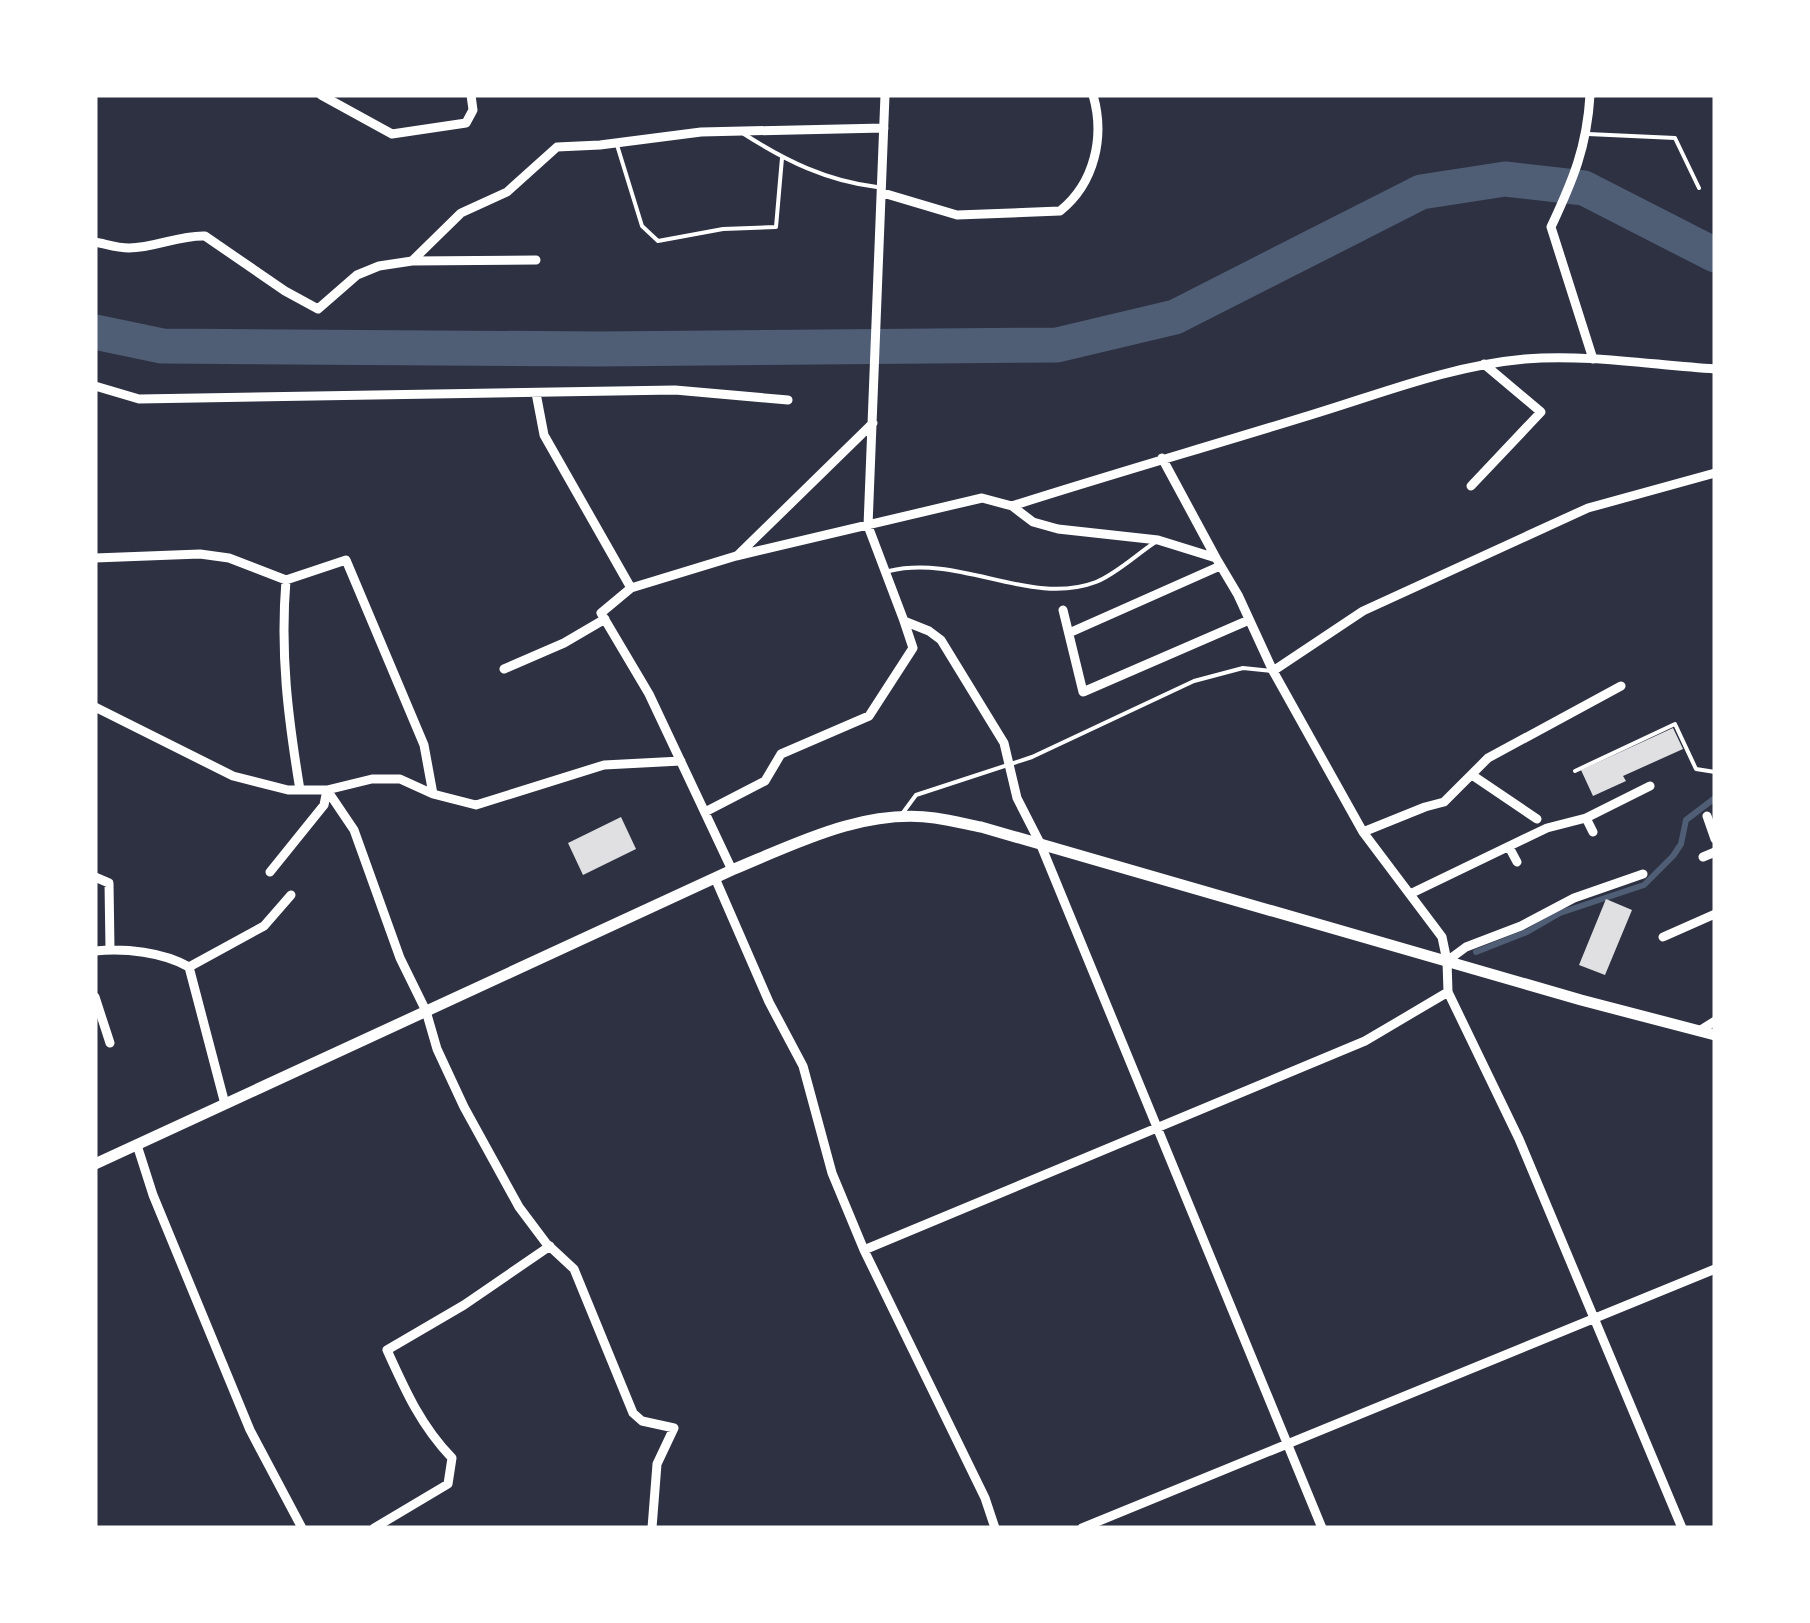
<svg xmlns="http://www.w3.org/2000/svg" width="1810" height="1623" viewBox="0 0 1810 1623" font-family="'Golos Text',sans-serif">
<style>
.lines{fill:none;stroke-linecap:round;stroke-linejoin:round}
.stream{stroke:#4f5d75;stroke-width:6}
.river{stroke:#4f5d75;stroke-width:35}
.building{fill:#e0e0e3}
.service{stroke:#fff;stroke-width:4}
.minor{stroke:#fff;stroke-width:9}
.tertiary{stroke:#fff;stroke-width:11}
</style>
<rect width="100%" height="100%" fill="#2d3142"/>
<g class="lines">
<!-- stream -->
<path class="stream" d="M1476,952l51,-20 33,-19 84,-28 29,-29 8,-12 5,-24 29,-22"/>
<!-- river -->
<path class="river" d="M95,332l67,14 437,3 458,-4 118,-28 246,-125 84,-13 79,9 131,67"/>
</g>
<!-- building -->
<path class="building" d="M1673,728l10,21 -60,27 3,5 -33,15 -12,-26z
M621,817l15,32 -53,26 -15,-32z
M1606,899l26,11 -27,65 -26,-10z"/>
<g class="lines">
<!-- service -->
<path class="service" d="M744,134c42,27 83,47 133,53
M1588,134l87,4 24,50
M617,145l25,81 16,15 65,-12 53,-2 6,-69
M889,571c72,-17 141,36 207,11 20,-8 40,-27 58,-39
M1575,771l100,-47 21,45 19,3
M902,814l14,-19 116,-38 162,-76 49,-13 30,3"/>
<!-- minor -->
<path class="minor" d="M321,95l71,39 74,-11 7,-13 -2,-15
M885,95l-17,431 36,95 25,10 12,9 63,103 13,55 23,45 282,685
M1590,95c-3,52 -17,85 -39,132l42,132
M883,193l74,22 103,-4c35,-28 45,-75 33,-116
M95,242c11,2 22,6 34,6 26,0 50,-13 76,-12l80,55 33,18 39,-34 22,-9 33,-5 49,-48 46,-21 50,-45 43,-2 101,-13 183,-4
M412,261l124,-1
M95,386l44,13 536,-9 113,10
M536,393l8,42 87,153
M1162,458l54,100
M1471,486l70,-74 -57,-48
M1012,506c97,-31 195,-59 292,-89 74,-22 144,-51 221,-58 63,-5 127,6 190,10
M738,555l135,-132
M95,558l105,-4 29,4 57,22 60,-20 78,185 9,49
M286,580c-6,74 2,137 14,210
M1063,610l20,82 166,-72
M1069,633l151,-67
M504,669l60,-26 41,-24
M1273,671l90,-60 225,-103 127,-35
M95,707l138,69 55,14h39l45,-11h28l33,15 43,11 128,-40 77,-4
M1472,775l65,44
M327,790l27,40 46,128 26,53 11,38 27,58 55,100 27,36 28,26 59,144 9,8 32,7 -17,36 -5,64
M705,812l60,-31 16,-27 88,-38 44,-68 -9,-27
M1707,816l8,23
M1586,818l7,14
M1363,832l62,-25 19,-5 44,-44 133,-72
M1509,847l8,15
M1703,857l12,-5
M732,870l-83,-176 -48,-81 30,-25 105,-32 246,-58 30,8 21,16 25,7 100,11 58,18 22,37 35,76 90,161 79,105 5,24 1,31 71,147 163,389
M270,872l54,-67 3,-15
M95,877l14,6 1,66
M715,878l54,124 34,64 29,107 32,77 121,248 10,30
M1410,894l137,-66 39,-10 64,-32
M1663,937l52,-23
M95,951c30,-3 68,1 94,16l36,137
M1447,961l19,-14 55,-21 53,-28 69,-24
M189,967l75,-41 27,-31
M95,997l15,46
M1699,1031l16,-10
M137,1145l16,50 97,235 52,98
M864,1250l501,-209 83,-49
M374,1528l74,-44 4,-26c-31,-32 -47,-68 -65,-108l77,-45 86,-59
M1082,1528l633,-259"/>
<!-- tertiary -->
<path class="tertiary" d="M95,1164l637,-294c63,-26 132,-62 203,-52 15,2 31,6 46,9l600,173 134,35"/>
</g>
<!-- border -->
<rect width="1810" height="1623" fill="none" stroke="#ffffff" stroke-width="195"/>
</svg>
